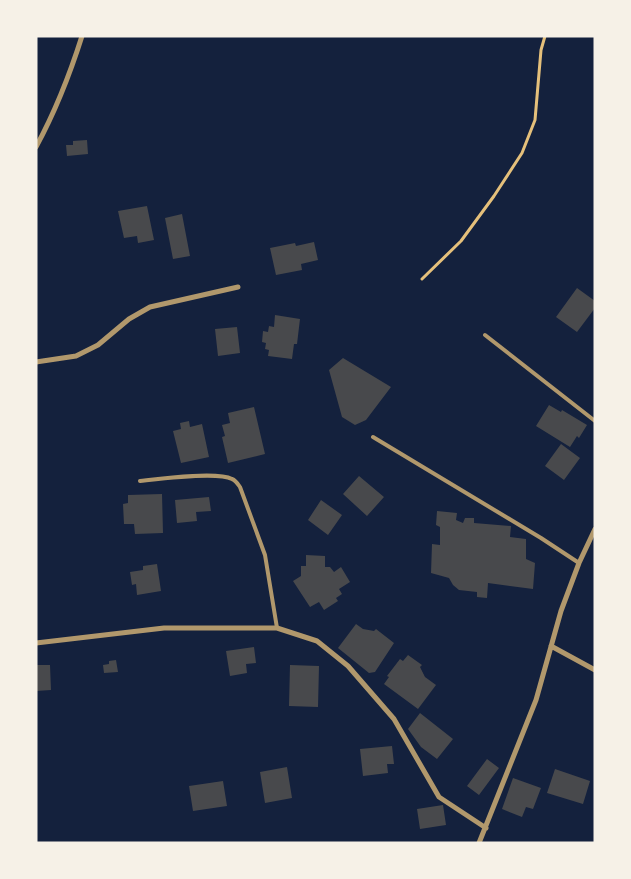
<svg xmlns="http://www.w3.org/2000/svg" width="631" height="879" viewBox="0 0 631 879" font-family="Inter,sans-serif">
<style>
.building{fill:#48494c}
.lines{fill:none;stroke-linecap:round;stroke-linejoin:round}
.path{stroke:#e5c07b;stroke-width:3}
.service{stroke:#b1986c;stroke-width:4}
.minor{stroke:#b1986c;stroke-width:5}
</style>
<rect width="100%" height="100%" fill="#14213d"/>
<!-- building -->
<path class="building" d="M87,140l1,14 -21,2 -1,-11h7v-4z
M147,206l7,34 -16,3 -1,-7 -13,2 -6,-27z
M182,214l8,42 -17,3 -8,-41z
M314,242l4,18 -17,4 1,6 -26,5 -6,-27 25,-5 1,3z
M577,288l18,13v7l-18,24 -21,-15z
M275,315l25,4 -3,25h-3l-2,15 -24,-3 1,-6 -4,-1 1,-6 -4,-1 1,-11 5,1 1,-6 5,1z
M237,327l3,26 -22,3 -3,-27z
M343,358l48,29 -25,33 -11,5 -13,-8 -13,-47z
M549,405l12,7 1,-2 25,15 -8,13 -2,-2 -7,11 -34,-21z
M254,407l11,47 -37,9 -6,-26 3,-1 -3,-11 8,-2 -2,-10z
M189,421l1,6 12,-3 7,33 -28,6 -8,-32 8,-2 -1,-6z
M561,444l19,14 -16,22 -19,-14z
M359,476l25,21 -17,19 -24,-22z
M162,494l1,39 -28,1 -1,-10h-10l-1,-20 5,-1v-8z
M209,497l2,14 -15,1 1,9 -20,2 -2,-23z
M321,500l21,15 -14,20 -20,-15z
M437,511l20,2 -1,7 7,3 2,-5h9v5l37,3 -1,11 16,2v20l9,4 -2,26 -45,-6 -1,15 -10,-1v-5l-18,-2 -6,-5 -4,-7 -18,-5 1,-29 8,1v-18l-4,-2z
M306,555l19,1v11h5l4,5 7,-5 9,15 -11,7 3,5 -6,4 2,3 -14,9 -5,-8 -9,5 -17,-26 8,-5v-10h5z
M157,564l4,27 -24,4 -1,-11 -4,1 -2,-13 13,-2v-4z
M356,624l7,5 11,2 2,-2 18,14 -19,29 -6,1 -31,-25z
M254,647l2,16 -10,1 1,9 -17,3 -4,-25z
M408,655l14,10 -2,2 5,10 11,8 -18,24 -34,-25 5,-7 -2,-1 13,-17 3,2z
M116,660l2,12 -14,1 -1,-8 6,-1v-3z
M36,665h14l1,25 -15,1z
M290,665l29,1 -1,41 -29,-1z
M420,713l33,26 -16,20 -16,-12 -13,-18z
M392,746l2,18h-7l1,9 -25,3 -3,-27z
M487,759l12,9 -20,27 -12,-9z
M287,767l5,31 -27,5 -5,-31z
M555,769l35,12 -7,23 -36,-11z
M513,778l28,10 -8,21 -7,-2 -4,10 -20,-8z
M223,781l4,25 -34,5 -4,-25z
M443,805l3,20 -26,4 -3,-20z"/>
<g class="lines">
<!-- path -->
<path class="path" d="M422,279l39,-38 33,-45 28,-43 13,-33 6,-70 4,-14"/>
<!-- service -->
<path class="service" d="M485,335l110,86
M373,437l168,101 38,25
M140,481c18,-2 77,-10 92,-2 3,1 6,5 8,8l25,68 12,73"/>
<!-- minor -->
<path class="minor" d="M36,147c19,-35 34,-73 46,-111
M36,362l40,-6 22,-11 31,-26 21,-12 88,-20
M36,643l128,-15h113l40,13 31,25 46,53 45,78 47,31
M551,646l44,24
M479,843l57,-143 25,-89 18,-48 16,-34"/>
</g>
<!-- border -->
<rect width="631" height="879" fill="none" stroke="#f6f1e7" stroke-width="75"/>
</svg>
